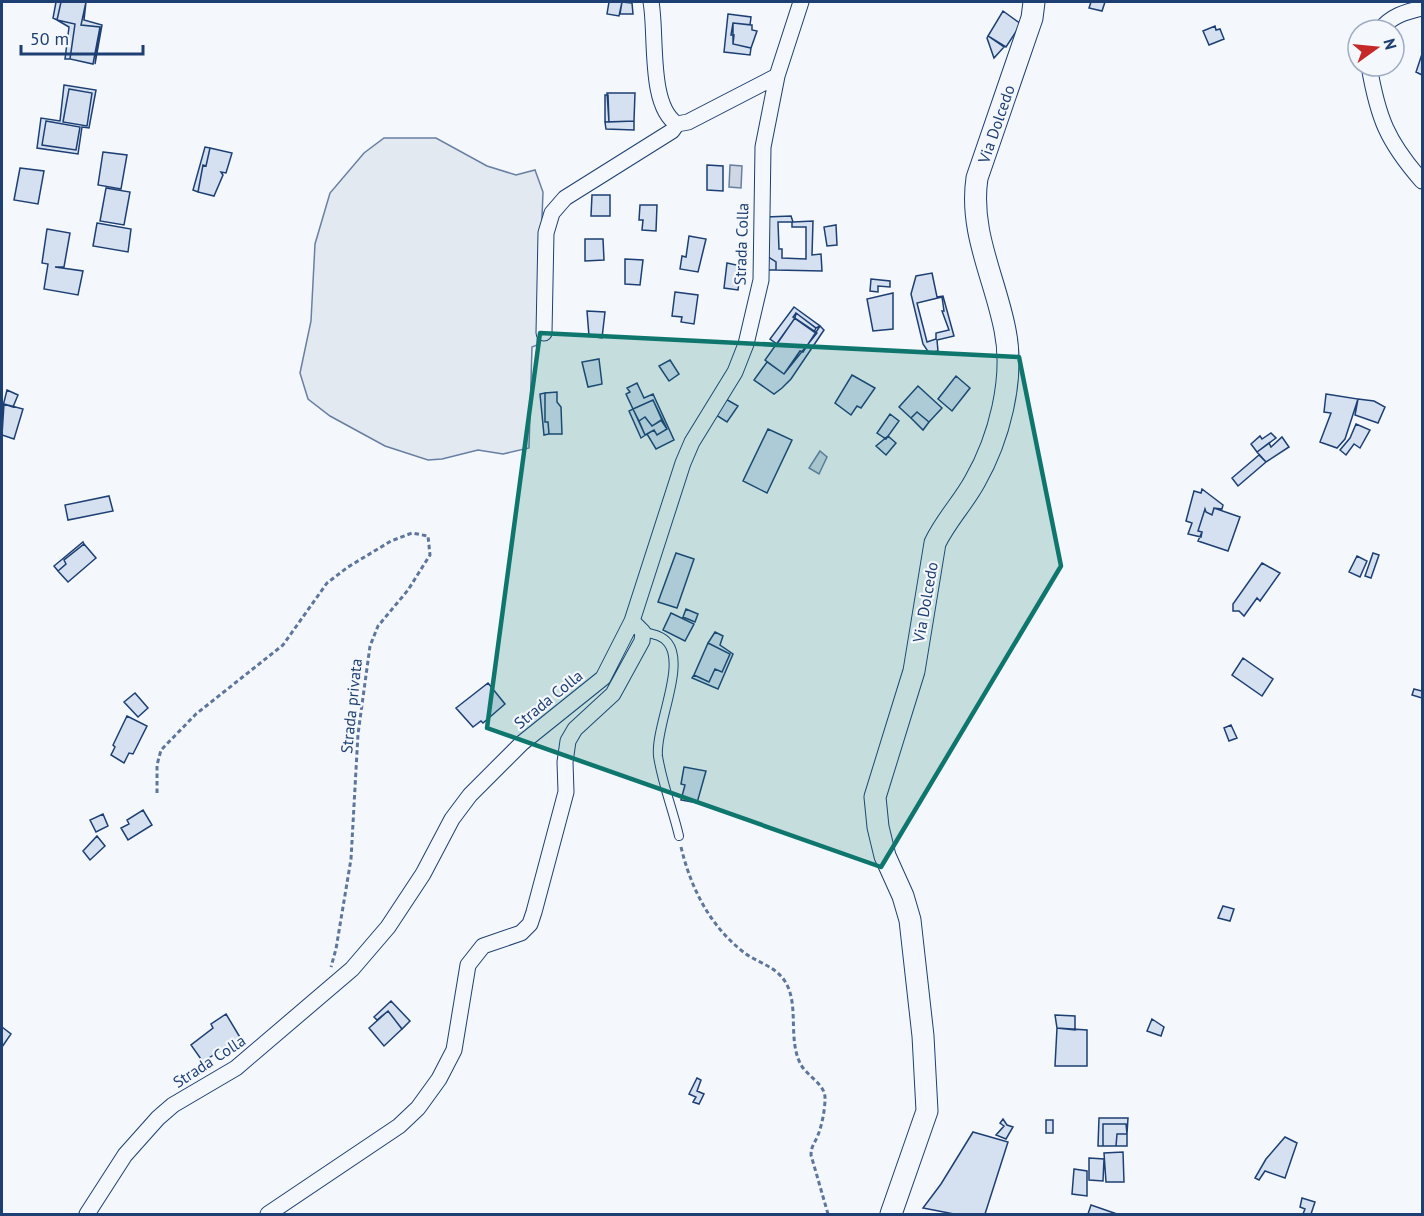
<svg xmlns="http://www.w3.org/2000/svg" width="1424" height="1216" viewBox="0 0 1424 1216" font-family="'PT Sans',sans-serif">
<style>
.green{fill:#e3e9f0;stroke:#687fa3;stroke-width:1.5}
.water{fill:#cfd7e4;stroke:#687fa3;stroke-width:1.5}
.building{fill:#d5e0f0;stroke:#1d3f73;stroke-width:1.5;fill-rule:evenodd}
.lines{fill:none;stroke-linecap:round;stroke-linejoin:round}
.service-casing{stroke:#1d3f73;stroke-width:10}
.minor-casing{stroke:#1d3f73;stroke-width:17}
.secondary-casing{stroke:#1d3f73;stroke-width:23}
.path{stroke:#5e769c;stroke-width:3;stroke-dasharray:4.5 3;stroke-linecap:butt}
.service{stroke:#f4f7fb;stroke-width:8}
.minor{stroke:#f4f7fb;stroke-width:15}
.secondary{stroke:#f4f7fb;stroke-width:21}
.marked{fill:#0f766e;fill-opacity:0.2;stroke:#0f766e;stroke-width:4.5;stroke-linejoin:round}
.labels{text-anchor:middle;stroke-width:4.5;stroke-linejoin:round;paint-order:stroke}
.street-label{font-size:16px;fill:#1d3f73;stroke:#f4f7fb}
</style>
<rect width="100%" height="100%" fill="#f4f7fb"/>
<!-- green -->
<path class="green" d="M384,138h52l51,28 29,9 19,-5 8,22 -6,153 -5,2 -3,101 -26,6 -25,-4 -36,9 -14,1 -43,-14 -55,-30 -22,-17 -8,-26 11,-52 4,-77 15,-51 34,-40z"/>
<!-- water -->
<path class="water" d="M730,165l12,1 -1,22 -12,-1z
M820,451l7,6 -8,17 -10,-6z"/>
<!-- building -->
<path class="building" d="M56,2h5l-4,18 -4,-2z
M61,2h25l-5,23 19,2 -7,37 -23,-5 5,-35 -18,-4z
M86,2l-2,18 18,5 -7,39 5,-37 -19,-2z
M609,2h13l-3,14 -12,-2z
M622,2l10,1 1,11h-13z
M1091,2h14l-3,9 -13,-3z
M1003,11l18,13 -15,23 -18,-11z
M728,14l23,3 -1,8 -17,-2 -2,12h3l-1,9 18,4 -1,7 -26,-3z
M57,20l18,4 -5,35h-5l4,-32z
M733,23l19,2v5l5,1 -6,17 -18,-4z
M1215,26l1,4 4,-1 4,10 -15,6 -6,-14z
M988,36l16,11 -10,11 -7,-20z
M1422,54v21l-6,-3z
M64,85l32,5 -7,38 -7,-1 -4,27 -41,-6 4,-30 19,3zM69,89l23,4 -5,33 -24,-4zM46,121l34,6 -4,23 -34,-5z
M69,89l23,4 -5,33 -24,-4z
M607,93h28l-1,28 -25,1z
M605,95h3l1,27h-4z
M46,121l34,6 -4,23 -34,-5z
M634,121v9l-28,-1 -1,-7z
M205,147l5,1 -4,18 -3,-1 -5,27 -5,-2z
M210,148l22,5 -6,20 -5,-1 2,3 -9,21 -16,-4 5,-27 3,1z
M103,152l24,3 -6,34 -23,-4z
M707,165l16,1v25l-16,-1z
M20,168l24,3 -6,33 -24,-4z
M106,188l24,4 -6,33 -24,-4z
M592,195h18v21h-19z
M640,205h17l-1,26 -14,-1 1,-10h-4z
M791,216l2,6 20,-1 -1,34 9,-1 1,17 -46,-1v-8l-9,-6 -1,-39z
M778,222h14v5h14v32l-24,-1v-9h-3z
M97,223l34,6 -3,23 -35,-6z
M836,225l1,20 -10,1 -3,-19z
M47,229l23,4 -6,34h-9l28,4 -5,24 -34,-6 4,-25 -6,-1z
M689,236l17,3 -8,33 -18,-3 2,-13 4,1z
M585,239h18l1,21 -19,1z
M767,256l9,6v8h-10z
M625,259l18,1 -3,25 -15,-1z
M727,263l14,3 -3,24 -14,-2z
M932,273l5,24 6,-1 11,40 -17,4 1,11 -9,2 -6,-9 -12,-50 5,-18z
M871,279l19,2v6l-12,-1v6l-8,-1z
M675,292l23,3 -4,29 -13,-2 1,-5 -10,-1z
M893,293v36l-20,2 -6,-32z
M942,297l2,14h-2l7,19 -13,3v6l-9,3 -10,-39z
M794,307l26,19 -4,2 -20,-15 -1,5 -18,26 -7,-5z
M587,311l18,1 -3,26 -13,-2z
M796,313l20,15 -2,4 -21,-15z
M795,318l22,15 -33,41 -19,-14z
M820,326l4,4 -33,49 -9,9 -8,6 -20,-14 13,-18 17,12 16,-23 3,1z
M599,359l3,25 -14,3 -6,-25z
M670,360l9,14 -10,7 -10,-15z
M852,375l23,13 -14,20 -4,-2 -6,9 -16,-12z
M956,376l14,12 -18,23 -14,-12z
M637,383l7,15 9,-4 21,46 -18,9 -9,-15 7,-4 3,5 10,-6 -14,-29 -20,9 -7,-15 4,-2 -3,-4z
M918,386l24,22 -13,14 -12,-10 -6,6 -12,-11z
M7,390l11,5 -5,12 -9,-3 -2,6z
M557,392v10l4,5 1,27h-13l-1,-12h-3v-29z
M545,393v29h3l1,12 -5,1 -4,-41z
M1326,394l32,5 -13,40 -8,9 -17,-6 11,-29 -7,-1z
M724,398l14,8 -11,16 -11,-7z
M1358,399l16,2 11,6 -7,16 -23,-8z
M653,400l9,20 -10,6 -7,-9 -6,4 -6,-12z
M4,404l19,5 -9,30 -12,-4z
M633,409l12,26 2,-1 -6,4 -12,-27z
M917,412l12,10 -6,8 -12,-12z
M890,414l9,7 -13,18 -9,-6z
M645,417l7,9 9,-6 6,9 -10,6 -3,-5 -9,5 -6,-14z
M1356,424l14,6 -10,18 -6,-4 -8,11 -6,-5 10,-12z
M768,429l24,11 -25,53 -24,-12z
M1271,433l5,5 -19,14 -6,-8 9,-8 2,3z
M888,436l8,7 -10,12 -10,-9z
M1282,437l7,10 -23,15 -9,-10 12,-9 2,4z
M1259,455l7,7 -28,24 -6,-8z
M1202,489l21,16 -1,4 -8,-1 -2,7 -6,-3 -1,-3 -7,22 4,1 -1,5 -13,-3 4,-11 -6,-2 8,-30 7,2z
M109,496l4,15 -45,9 -3,-15z
M1214,508l26,9 -12,34 -30,-10 4,-9 -4,-1 7,-22 1,3 6,3z
M83,542l1,2 -20,16 2,4 -8,7 -4,-5z
M84,544l12,14 -28,24 -10,-11 8,-7 -2,-4z
M676,553l18,6 -17,49 -19,-6z
M1373,553l6,2 -8,23 -6,-2z
M1357,556l10,5 -7,16 -11,-5z
M1262,563l18,10 -20,28 -3,-3 -13,18 -5,-5h-6v-7z
M686,609l12,5 -3,8 -12,-5z
M671,613l23,11 -9,17 -22,-11z
M715,632l8,4 -3,9 13,9 -15,35 -26,-11 2,-3 15,7 6,-13 7,3 8,-18 -22,-11z
M708,643l22,11 -8,18 -7,-3 -6,13 -15,-7z
M1243,658l30,21 -11,17 -30,-21z
M488,683l17,21 -22,19 -2,-2 -8,6 -17,-19z
M1414,689l8,2v7l-10,-3z
M135,693l13,15 -10,9 -14,-15z
M127,716l20,10 -14,28 -4,-1 -5,10 -13,-8 4,-8 -2,-2z
M1231,725l6,13 -8,3 -5,-13z
M684,767l22,4 -9,32 -16,-3 4,-15 -4,-1z
M143,810l9,15 -24,15 -7,-12 8,-4 -2,-4z
M103,814l5,12 -12,6 -6,-12z
M97,836l8,10 -15,14 -7,-9z
M1223,906l11,3 -4,12 -12,-3z
M391,1001l19,20 -8,8 -14,-18 -11,9 -3,-3z
M388,1011l14,18 -18,17 -15,-18z
M226,1014l15,25 -13,13 -1,-4 -9,4 -15,10 -12,-17 22,-17 -2,-4z
M1055,1015l20,1v14l-18,-2z
M1152,1019l12,8 -3,9 -14,-5z
M2,1027l9,7 -9,13z
M1057,1028l30,2v36h-32z
M697,1078l4,2 -4,11 7,3 -5,10 -6,-2 3,-5 -7,-3z
M1099,1118h29l-1,16 -1,-10h-23v22h-5z
M1003,1119l4,6 6,2 -7,12 -10,-4 8,-9 -4,-3z
M1046,1120h7v13h-7z
M1103,1124h23l1,10h-10l-1,12h-13z
M973,1132l35,10 -23,72h-31l-31,-6 18,-24z
M1117,1134h10v12h-11z
M1285,1137l12,6 -12,35 -20,-7 -6,9 -4,-2 11,-19z
M1123,1152l1,30h-18l-2,-29z
M1089,1158l15,1 -1,22 -14,-1z
M1074,1169l13,2v25l-15,-2z
M1302,1198l13,4 -4,12h-8l2,-5 -5,-2z
M1091,1205l26,9h-29z"/>
<g class="lines">
<!-- service casing -->
<g class="service-casing">
<path id="service" d="M643,632c9,2 19,3 25,11 18,23 -13,84 -10,113 4,27 15,54 21,80"/>
</g>
<!-- minor casing -->
<g class="minor-casing">
<path id="minor" d="M651,2c6,32 -3,104 26,122l11,-2 89,-46
M1380,30c11,-14 25,-18 42,-22
M1369,66c9,52 18,75 53,115
M544,333l2,-100 6,-20 13,-15 107,-67 5,-7
M87,1214l38,-59 33,-37 15,-13 63,-37 116,-99 36,-42 35,-53 29,-55 18,-24 52,-52 81,-65 29,-57 51,-158 9,-21 43,-70 11,-28 15,-64 2,-133 14,-71 24,-74
M268,1214l131,-88 19,-18 21,-29 15,-29 14,-85 15,-19 38,-13 9,-9 4,-12 32,-120 -1,-30 3,-21 7,-12 38,-35 29,-53 1,-9 -11,-11"/>
</g>
<!-- secondary casing -->
<g class="secondary-casing">
<path id="secondary" d="M891,1214l36,-103 -4,-75 -13,-116 -7,-24 -18,-40 -7,-29 -3,-30 39,-126 21,-128c11,-23 28,-40 40,-62 24,-42 40,-102 30,-151 -10,-52 -36,-98 -28,-152l55,-160 2,-16"/>
</g>
<!-- path -->
<path class="path" d="M157,793v-28l4,-15 35,-36 87,-69 44,-62 21,-16 43,-26 21,-8 16,3 2,19 -22,35 -30,36 -8,20 -12,88 -7,125 -15,90 -5,18
M681,847c10,42 30,81 65,107 13,9 31,13 40,29 13,23 2,55 14,80 6,13 26,21 25,36 0,10 -3,26 -7,36 -3,8 -7,11 -7,20l17,59"/>
<!-- service -->
<use href="#service" class="service"/>
<!-- minor -->
<use href="#minor" class="minor"/>
<!-- secondary -->
<use href="#secondary" class="secondary"/>
</g>
<!-- marked area -->
<path class="marked" d="M540,333l479,24 42,209 -180,301 -394,-139z"/>
<g class="labels">
<!-- street labels -->
<g class="street-label">
<text transform="translate(996 124) rotate(-71)" y="6">Via Dolcedo</text>
<text transform="translate(741 244) rotate(-88)" y="6">Strada Colla</text>
<text transform="translate(925 602) rotate(-80)" y="6">Via Dolcedo</text>
<text transform="translate(548 699) rotate(-39)" y="6">Strada Colla</text>
<text transform="translate(351 706) rotate(-84)" y="6">Strada privata</text>
<text transform="translate(209 1061) rotate(-33)" y="6">Strada Colla</text>
</g>
</g>
<!-- border -->
<rect width="1424" height="1216" fill="none" stroke="#1d3f73" stroke-width="6"/>
<!-- north arrow -->
<g transform="translate(1376 48) rotate(75)"><circle r="28" fill="#f4f7fb" stroke="#9eadc5" stroke-width="1.5"/>
<path d="M0-4.5L10 22L0 15L-10 22Z" fill="#c62828"/>
<text y="-9" font-size="16" font-weight="bold" text-anchor="middle" fill="#1d3f73">N</text>
</g>
<!-- scale -->
<path d="M21 45v9h122v-9" fill="none" stroke="#1d3f73" stroke-width="3"/>
<text x="30" y="45" font-size="18" fill="#1d3f73" stroke="#f4f7fb" stroke-width="4.5" paint-order="stroke">50 m</text>
</svg>
